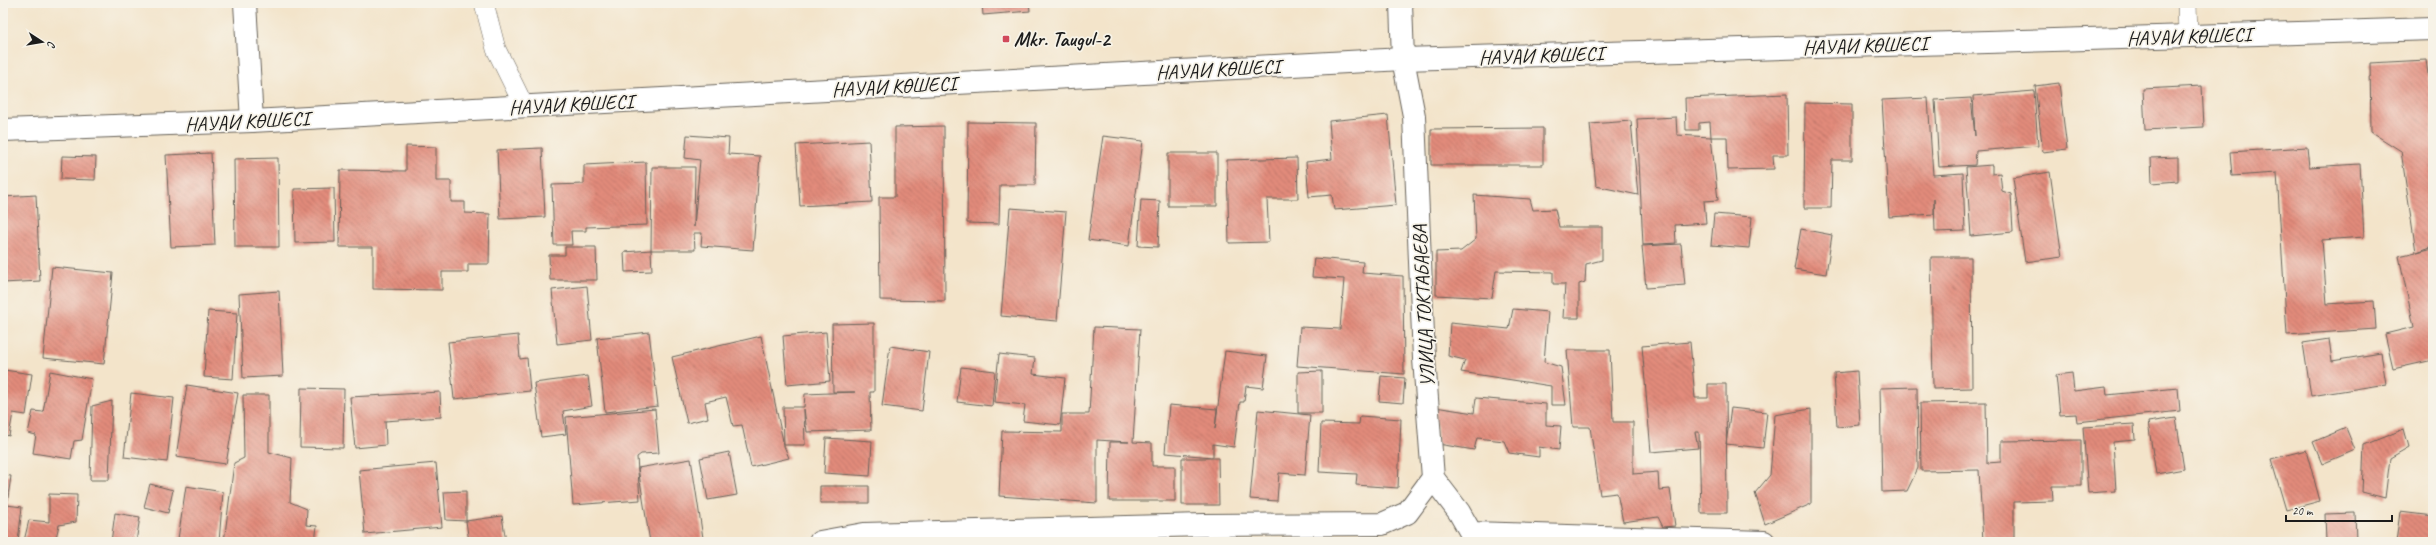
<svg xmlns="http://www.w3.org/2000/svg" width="2436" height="545" viewBox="0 0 2436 545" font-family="Caveat,sans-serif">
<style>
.building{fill:url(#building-back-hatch)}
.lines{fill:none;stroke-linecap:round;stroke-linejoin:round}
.service-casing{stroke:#676259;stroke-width:20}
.minor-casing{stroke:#676259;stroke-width:24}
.tertiary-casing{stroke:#676259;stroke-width:24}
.service{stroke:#fff;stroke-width:19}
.minor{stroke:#fff;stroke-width:22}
.tertiary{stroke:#fff;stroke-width:22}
.poi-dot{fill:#d1495b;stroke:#f7f3e8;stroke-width:1.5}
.labels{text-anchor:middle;stroke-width:3.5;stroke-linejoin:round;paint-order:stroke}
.street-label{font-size:20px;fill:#1c1c1c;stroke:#f7f3e8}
.poi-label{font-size:20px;font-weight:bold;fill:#1c1c1c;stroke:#f7f3e8;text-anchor:start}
</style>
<defs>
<pattern id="building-back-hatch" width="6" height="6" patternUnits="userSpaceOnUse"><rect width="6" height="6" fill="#e28b7c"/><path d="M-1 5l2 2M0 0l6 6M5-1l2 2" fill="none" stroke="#b67165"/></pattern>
</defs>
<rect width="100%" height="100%" fill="#f7f3e8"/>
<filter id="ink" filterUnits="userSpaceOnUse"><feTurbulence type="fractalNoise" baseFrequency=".025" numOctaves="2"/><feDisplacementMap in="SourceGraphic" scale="8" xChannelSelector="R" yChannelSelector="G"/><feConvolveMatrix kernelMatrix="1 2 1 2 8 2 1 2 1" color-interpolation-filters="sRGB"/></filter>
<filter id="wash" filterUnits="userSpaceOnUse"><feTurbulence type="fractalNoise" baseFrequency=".012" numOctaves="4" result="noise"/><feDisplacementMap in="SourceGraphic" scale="16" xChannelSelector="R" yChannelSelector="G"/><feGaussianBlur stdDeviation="0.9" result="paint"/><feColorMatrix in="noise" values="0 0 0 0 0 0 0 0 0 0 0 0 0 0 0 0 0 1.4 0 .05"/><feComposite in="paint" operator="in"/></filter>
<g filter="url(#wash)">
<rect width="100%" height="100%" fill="#f3e4ca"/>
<g id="blocks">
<!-- building -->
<path class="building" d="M982,3h47l1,8 -47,4z
M2426,60l7,50v136l-16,6 16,-4v112l-40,9 -8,-35 29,-7 -15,-71 17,-4 -15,-101 -30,-19 -1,-69z
M2059,83l8,66 -24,3 -8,-66z
M2202,86l2,41 -59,3 -2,-41z
M2034,91l4,55 -62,5 -1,14 -36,2 -4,-67 36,-2 4,38 -2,-40z
M1787,94l1,61h-15l1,14 -46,1 -1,-33h-16l-1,-15 -11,1v7h-13l-1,-32z
M1928,98l5,77 30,-2 2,58 -30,1 -1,-33v15l-45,3 -7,-117z
M1805,103l47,1v56h-20l-1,48h-27z
M1388,115l8,90 -62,5 -2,-15 -23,2 -3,-35 26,-3 -3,-38z
M1676,117l1,18 34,2 7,63 -14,1 2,22 -31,2 1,18 -33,2 -6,-126z
M1631,121l7,74 -42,-9 -6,-62z
M968,122l68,1 -1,62h-35l-1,39 -32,-1z
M944,126l1,175 -65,-1 -1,-103h16v-70z
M1543,128v37h-112v-36z
M687,135l42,3 -1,16 32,2 -7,94 -52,-4 1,-13h-8l1,17h-44l1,-83h43l-1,60 6,-67 -15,-2z
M1103,136l40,5 -14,105 -41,-6z
M869,141l3,61 -72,4 -4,-61z
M406,146l30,1v34h15v21h14v11l25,1 -1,50h-21v8h-26v18l-69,-1v-42h-34l1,-77 66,1z
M2307,147l2,20 51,-3 4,73 -42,3 5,64 47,-3 2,28 -89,6 -10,-162 -45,3 -2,-24z
M542,148l3,69 -45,2 -3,-69z
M211,153l4,92 -44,2 -5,-92z
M1168,153h49v53h-49z
M62,156l34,1 -1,23 -34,-1z
M2178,157v24l-26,2 -1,-25z
M278,158l1,89h-44l-1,-88z
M1297,158l1,41h-31l2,43 -40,1 -2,-83z
M646,162l1,63 -61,2v4h-15l1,14h-18l-2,-60 32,-1v-19z
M1992,165v9l8,-1 2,18 9,3 2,38 -42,4 -5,-69z
M2050,172l12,85 -37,5 -12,-84z
M334,188l1,54 -40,1 -1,-54z
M36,195l4,86 -37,2v-86z
M1474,195l56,4 3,11 22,-1 4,18h43v33l-16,4 -1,18 -6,2v34h-16l2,-34h-12v-12l-57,-1 -4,27 -56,-3v-43l25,-1 15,-12z
M1141,200l19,1 -2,46 -20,-1z
M1010,208l56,4 -9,109 -56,-5z
M1714,214l38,3 -3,31 -38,-3z
M1801,229l31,6 -6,39 -32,-5z
M1681,244l4,41 -39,3 -4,-42z
M565,247h31l1,33h-47l-1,-25h16z
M651,250l1,21 -27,1 -1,-20z
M1931,257h40l1,131 -39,1z
M1314,258l49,4 -1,11 41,3 1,98 -107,-8 3,-39 40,2 4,-50 -32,-2z
M52,267l61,6 -9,91 -61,-6z
M587,286l5,54 -35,4 -5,-54z
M279,291l4,85 -40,2 -4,-84z
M1513,309l35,3 -4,50 17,5 5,38h-15v-19l-90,-14 4,-12 -17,-4 2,-33 59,6z
M208,311l29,2 -4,66 -29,-2z
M874,323v69h-4l1,38 -64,2 -3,-23 1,36h-21l-1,-38h21l1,-13 50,-2h-22l-1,-68z
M1094,327l46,2 -7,113 19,1v23h23v35h-66l1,-59h19l-32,-2v63l-98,-7 3,-65 60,1v-18h27z
M649,332l9,74 -53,6 -8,-74z
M826,332l4,49 -43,4 -4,-49z
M518,335l2,24 7,-1 3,33 -76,8 -6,-57z
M761,336l23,110 5,12 -38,9 -9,-42 -9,1 -7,-29 -21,5 3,16 -21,5 -15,-66z
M2329,339l3,22 49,-8 5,31 -75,12 -8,-53z
M1690,342l5,56h13v-14h18l1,129h-26l-2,-81h-4l3,16 -47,4 -9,-106z
M890,346l39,6 -7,59 -40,-5z
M1567,350h43l3,72h20v52l25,-2 1,18 11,-1 5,37 -12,1 -5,-10 -35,5 -6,-29 -17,2 -10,-68h-17z
M1225,351l42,5 -4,32 -17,-2 -2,16h-4l-6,45 -21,-3v13l-48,-4 4,-48 48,4 -2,20z
M999,354l36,4 -2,16 32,4 -5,47 -37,-4 2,-16 -31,-3z
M961,367l34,4 -3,35 -35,-4z
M4,370l28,4 -6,41 -13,-2 -4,23 -6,-2z
M50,371l42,8 -10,61 -8,1 -3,18 -38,-6 3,-18 -8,-2 5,-22 10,1z
M1322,371v42h-24v-41z
M1857,371l3,54 -23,2 -3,-54z
M2072,373l2,18 32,-4 1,8 71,-7 2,23 -103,11 -1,-8 -16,1 -4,-40z
M588,376l4,30 -29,5 3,23 -25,3 -7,-54z
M1381,376l24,2 -2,25 -24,-2z
M187,385l51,8 -12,71 -50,-7z
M1917,387l1,81 -11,23 -25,1 -2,-104z
M301,388l43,1 -1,59 -43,-1z
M440,392l1,25 -56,4 1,24 -31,3 -5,-51z
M131,393l43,5 -7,64 -43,-5z
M243,395h26v57l23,6 -2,44 17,7 -1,16 11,1 -2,16h-91l10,-79 10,-5z
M1476,398l70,6v21l15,1 -2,24 -20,-3v10l-30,-4 -5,-12 -27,-3 -3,12 -36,-6 -3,-37 39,6z
M112,401l-3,79h-19l2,-74z
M1986,402l1,61 14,-1v-21l80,-1v46h-29l1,15 -39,1v40h-31l-4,-72 -58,1 -1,-68z
M1731,408l36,4 -4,36 -37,-4z
M655,409l4,44 -18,1 -4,3 3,43 -67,5 -7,-88z
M1811,409v95l-46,20 -10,-31 15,-18 5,-60z
M1258,410l52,5 -5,60 -26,-2 -2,28 -27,-2z
M1360,416l41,3 -3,69 -42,-3 1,-11 -38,-2 2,-49 38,1z
M2176,418l8,51 -28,5 -8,-52z
M2134,424l1,16 -22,2 3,49 -28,2 -5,-66z
M2346,428l9,22 -33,14 -9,-22z
M2404,429l5,18 -19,11 -5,40 -23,-6 2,-47z
M826,438l46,3 -2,35 -46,-3z
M2306,450l14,51 -34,9 -15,-51z
M729,452l8,43 -29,5 -8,-42z
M1182,458h36l1,47h-37z
M691,459l12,79 -27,4h-26l-12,-74z
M436,463l6,64 -77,7 -6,-64z
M3,475l8,1 -4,29 15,2 -4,35h-15z
M150,484l23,6 -5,23 -24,-6z
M186,486l37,6 -4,50 -41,-3z
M820,486h49v17h-49z
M466,491v30l-20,-1 -2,-28z
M49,494l28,1 -1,27 -17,3 -4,17 -31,-1 5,-21 20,2z
M2400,512l33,4v26h-37z
M115,513l25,4 -4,25h-25z
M2355,513l1,29h-30l-1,-28z
M502,516l4,26h-37l-3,-21z"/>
</g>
</g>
<g filter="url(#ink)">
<use href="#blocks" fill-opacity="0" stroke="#676259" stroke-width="1"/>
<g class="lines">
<!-- service casing -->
<g class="service-casing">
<path id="service" d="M484,3l12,46 28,57
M2187,3l1,33"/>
</g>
<!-- minor casing -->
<g class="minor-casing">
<path id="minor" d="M245,3l7,118
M1401,3l2,56 11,57 10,243 9,119 26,34 12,21 1,9
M1471,533l293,9
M820,542l44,-8 340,-9 178,-1 25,-11 26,-35"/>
</g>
<!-- tertiary casing -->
<g class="tertiary-casing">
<path id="tertiary" d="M3,130l249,-9 1151,-62 1030,-30"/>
</g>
<!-- service -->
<use href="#service" class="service"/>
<!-- minor -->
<use href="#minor" class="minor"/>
<!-- tertiary -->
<use href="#tertiary" class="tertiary"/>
</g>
</g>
<!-- markers -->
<rect class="poi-dot" x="1002" y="35" width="8" height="8" rx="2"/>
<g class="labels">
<!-- street labels -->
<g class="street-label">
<text transform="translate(2189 36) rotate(-2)" y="7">НАУАИ КӨШЕСІ</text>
<text transform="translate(1865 45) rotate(-2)" y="7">НАУАИ КӨШЕСІ</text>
<text transform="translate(1541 55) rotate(-2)" y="7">НАУАИ КӨШЕСІ</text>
<text transform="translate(1218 69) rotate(-3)" y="7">НАУАИ КӨШЕСІ</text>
<text transform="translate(894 86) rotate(-3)" y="7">НАУАИ КӨШЕСІ</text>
<text transform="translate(571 104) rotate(-3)" y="7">НАУАИ КӨШЕСІ</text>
<text transform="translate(247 121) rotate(-3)" y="7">НАУАИ КӨШЕСІ</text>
<text transform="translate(1423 306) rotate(-93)" y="7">УЛИЦА ТОКТАБАЕВА</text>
</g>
<!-- poi labels -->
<g class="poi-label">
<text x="1014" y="46">Mkr. Taugul-2</text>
</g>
</g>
<!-- margin -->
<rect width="2436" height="545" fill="none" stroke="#f7f3e8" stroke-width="16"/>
<!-- north arrow -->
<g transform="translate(42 42) rotate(102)" stroke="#f7f3e8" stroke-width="3" paint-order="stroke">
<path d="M0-3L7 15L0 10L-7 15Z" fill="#1c1c1c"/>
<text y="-6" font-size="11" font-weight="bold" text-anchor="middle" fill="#1c1c1c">С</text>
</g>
<!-- scale -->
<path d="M2286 515v6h106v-6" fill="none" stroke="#1c1c1c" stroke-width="2"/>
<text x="2292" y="515" font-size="12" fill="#1c1c1c" stroke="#f7f3e8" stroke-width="3" paint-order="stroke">20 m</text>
</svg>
